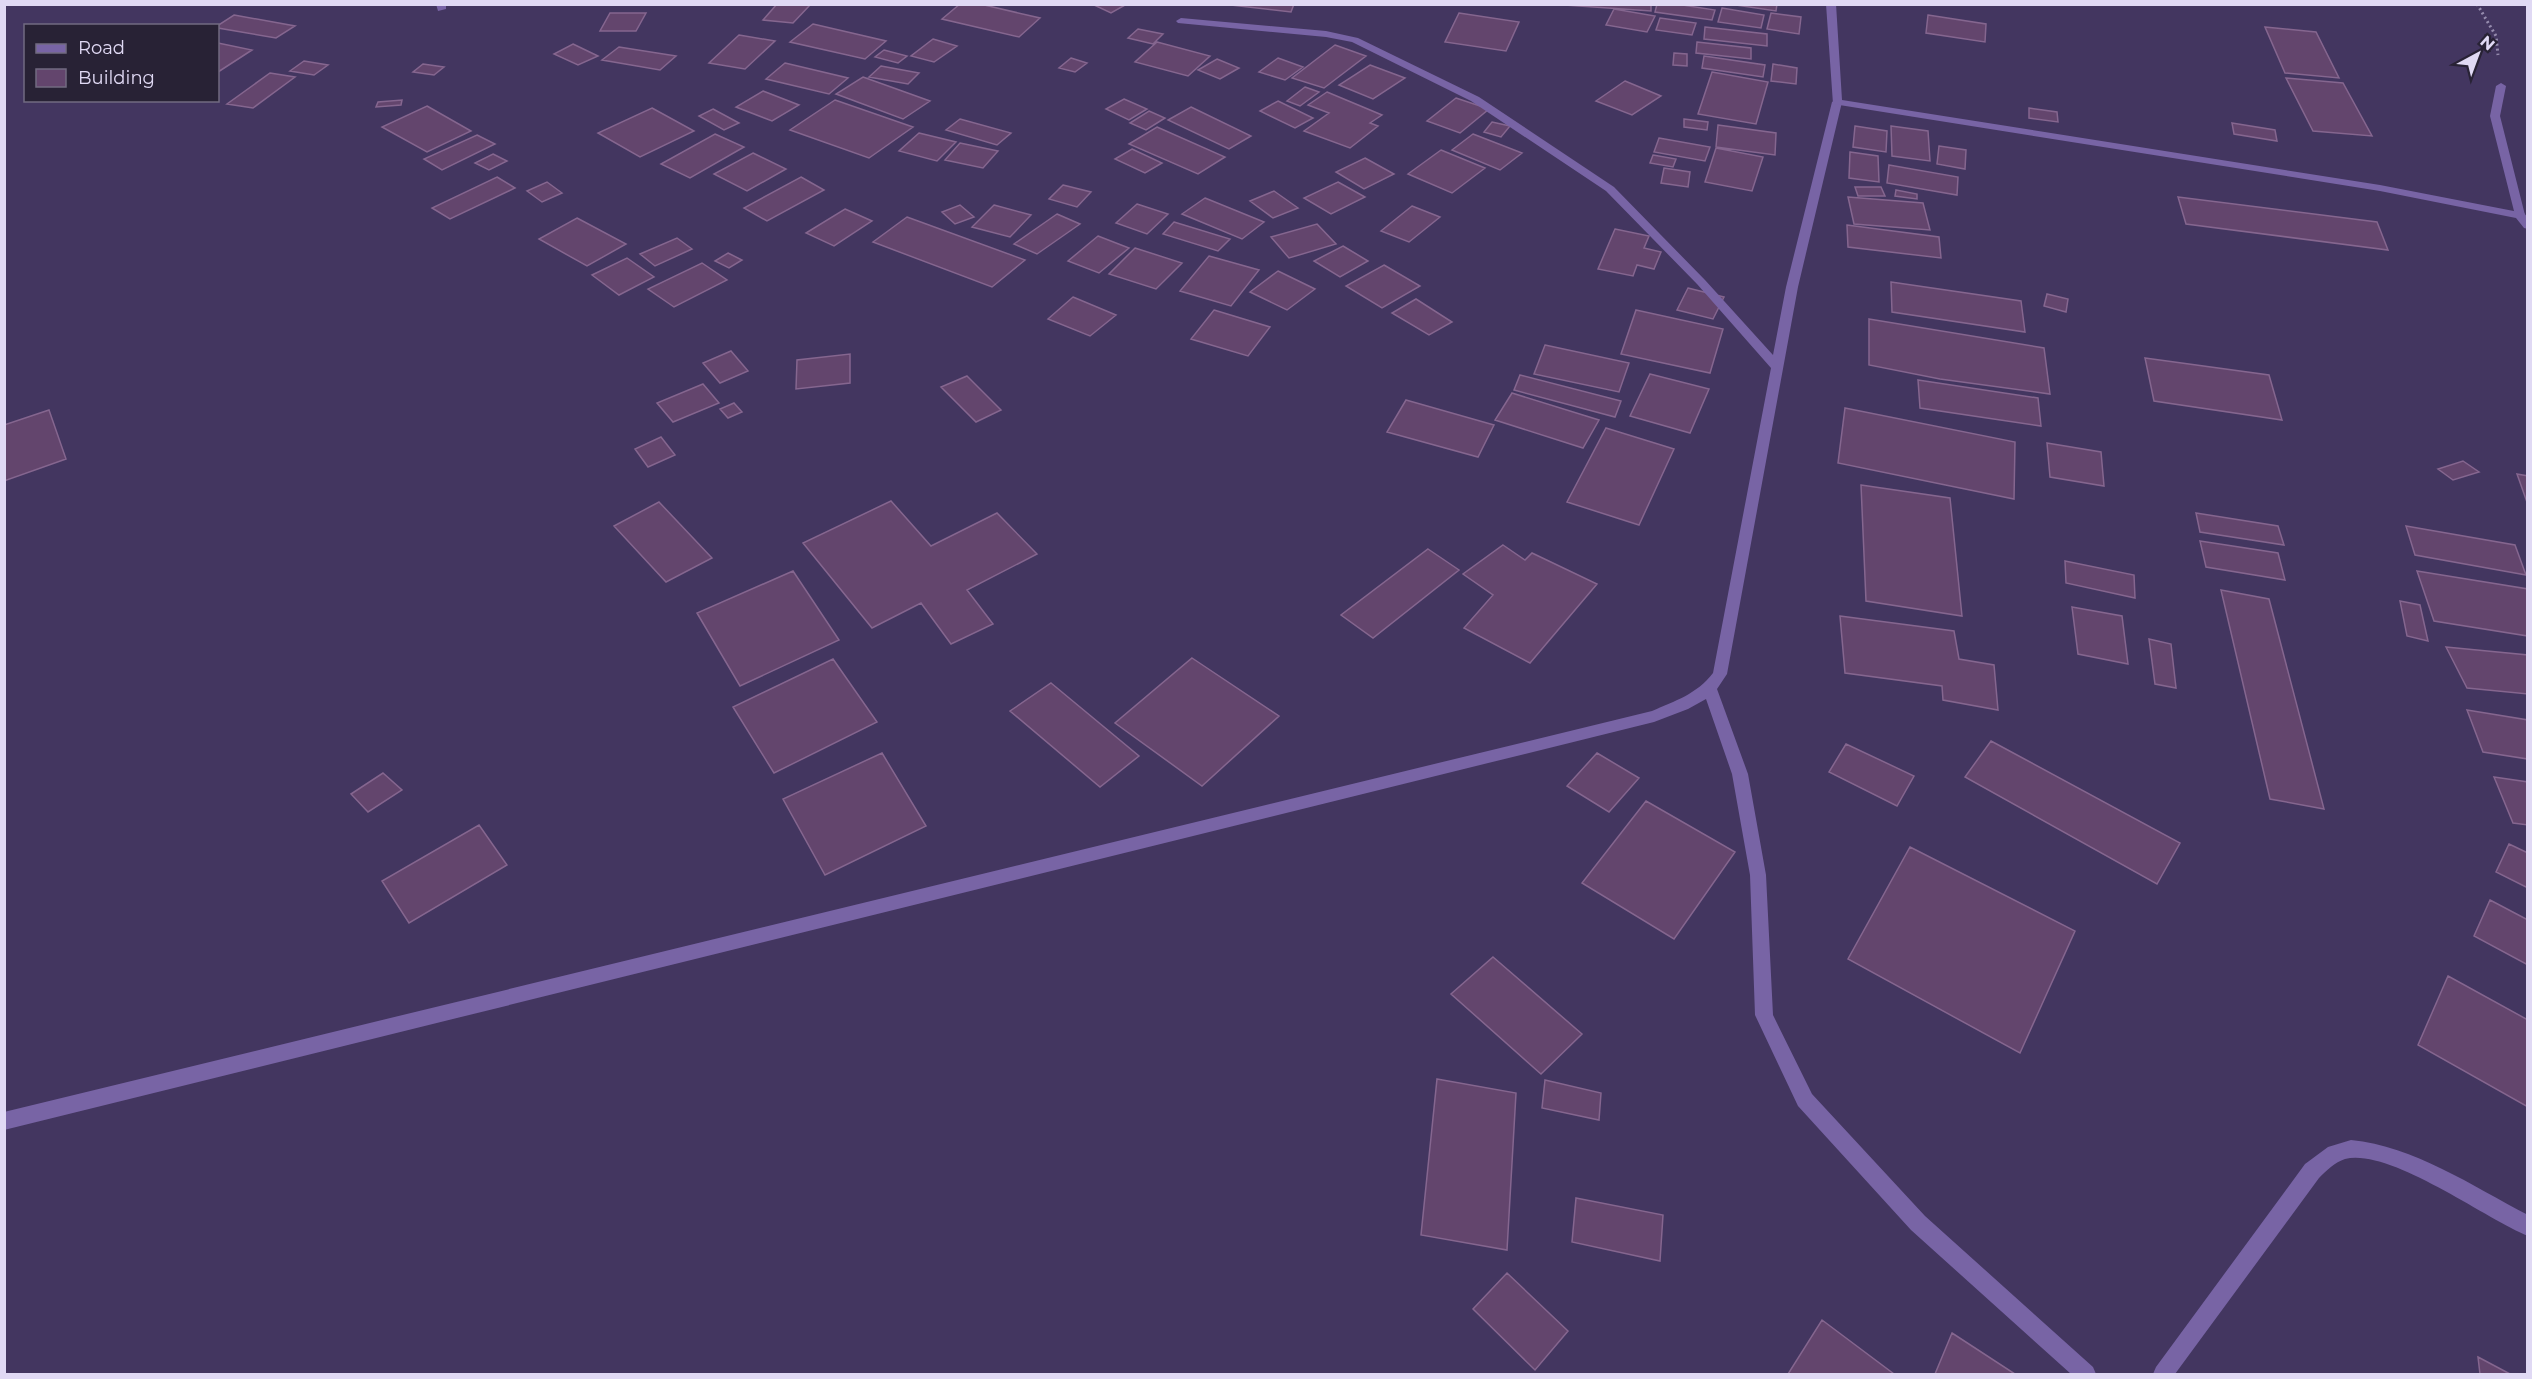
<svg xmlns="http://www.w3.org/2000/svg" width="2532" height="1379" viewBox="0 0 2532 1379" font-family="Montserrat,sans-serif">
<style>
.building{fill:#63456d;stroke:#85668f;stroke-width:1.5}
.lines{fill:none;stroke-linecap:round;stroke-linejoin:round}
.path{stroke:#968cae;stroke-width:3;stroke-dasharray:2 3;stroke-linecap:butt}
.minor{fill:#7864a5;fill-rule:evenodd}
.tertiary{fill:#7864a5;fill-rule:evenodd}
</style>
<rect width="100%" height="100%" fill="#433660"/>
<!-- building -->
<path class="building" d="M777,4h32l1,1 -17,18 -30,-3z
M960,4h20l60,14 -21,19 -77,-18z
M1092,4h35l-16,9z
M1222,4h72l-3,8z
M1651,4v7l-86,-6v-1z
M1657,4h19l39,6 -3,10 -57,-8z
M1729,4h48l-1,7z
M1722,8l42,7 -3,13 -43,-6z
M1614,9l41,7 -8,16 -41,-7z
M610,13h36l-10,18h-36z
M1459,13l60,9 -13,29 -61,-9z
M1771,13l30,4 -2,17 -32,-5z
M234,15l61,11 -19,12 -58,-10 -1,-2z
M1928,15l58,9 -1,18 -59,-9z
M1660,18l36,5 -4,12 -36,-5z
M813,24l73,17 -21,18 -75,-17z
M1705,27l62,7v12l-63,-7z
M2265,27l51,5 23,46 -54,-5z
M1138,29l25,5 -10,10 -25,-6z
M739,35l36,6 -30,28 -36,-6z
M933,39l24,7 -23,16 -23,-6z
M1157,42l53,14 -22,20 -53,-14z
M1697,42l54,6v11l-55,-6z
M218,43l34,7 -34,22z
M573,44l25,12 -20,9 -24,-11z
M1335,45l31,11 -42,32 -32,-10z
M619,47l57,9 -16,14 -58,-10z
M884,50l23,6 -9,7 -23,-6z
M1674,53l13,1v12l-14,-1z
M1704,56l61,9 -2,12 -61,-9z
M1071,58l16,5 -12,9 -16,-4z
M1278,58l25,9 -18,13 -26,-8z
M1217,59l22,9 -19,11 -22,-9z
M304,61l24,4 -14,10 -24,-4z
M785,63l63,15 -19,16 -63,-15z
M423,64l21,3 -10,8 -21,-3z
M1773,64l24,4 -1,16 -25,-3z
M1370,65l35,13 -32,21 -34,-14z
M881,66l38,7 -11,11 -39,-7z
M1712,72l56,10 -12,42 -58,-10z
M270,73l25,4 -42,31 -26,-4z
M863,77l67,24 -27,18 -67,-25z
M2286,78l57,5 29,53 -59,-5z
M1625,81l36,15 -29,19 -36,-14z
M1305,87l14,5 -19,14 -13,-5z
M763,91l36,14 -27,16 -36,-14z
M1327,92l55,23 -12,8 8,3 -28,22 -46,-17 25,-18 -21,-8z
M1456,98l33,11 -29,24 -33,-12z
M1124,99l23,10 -18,11 -23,-11z
M402,100l-1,5 -25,2 2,-5z
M835,100l78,27 -44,31 -79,-28z
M1278,101l35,17 -18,10 -35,-17z
M427,106l44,25 -44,21 -45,-25z
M1191,107l60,29 -22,13 -61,-29z
M652,108l42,23 -54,26 -42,-24z
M2029,108l28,4 1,10 -29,-4z
M713,109l26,14 -15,7 -25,-14z
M1149,111l16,7 -19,12 -16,-7z
M960,119l51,14 -14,12 -51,-15z
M1684,119l24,3 -1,8 -23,-3z
M1492,122l18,4 -9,11 -17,-5z
M2232,123l43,7 2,11 -43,-7z
M1718,125l58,8 -1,22 -59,-8z
M1855,126l32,5 -1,21 -33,-5z
M1891,126l37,5 2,30 -38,-5z
M1157,127l68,30 -27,17 -69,-30z
M919,133l37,9 -19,19 -38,-10z
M715,134l29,13 -54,31 -29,-14z
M1473,134l49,19 -22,17 -48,-20z
M477,135l18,9 -53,26 -18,-11z
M1659,138l51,9 -5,14 -51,-9z
M960,143l38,8 -15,17 -38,-8z
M1939,146l27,4 -1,19 -28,-5z
M1716,148l47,9 -11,34 -47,-9z
M1132,149l30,14 -17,10 -30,-14z
M1441,150l44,18 -33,25 -44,-19z
M1850,152l28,4 1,26 -30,-4z
M753,153l33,16 -39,22 -33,-17z
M493,154l14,7 -18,9 -14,-7z
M1653,155l23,4 -3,8 -23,-4z
M1365,158l29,16 -30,15 -28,-17z
M1889,165l69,12 -1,18 -70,-12z
M1664,168l26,4 -2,15 -27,-4z
M497,177l18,11 -65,31 -18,-11z
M801,177l23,13 -57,31 -23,-13z
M547,182l15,11 -20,9 -15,-11z
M1338,182l27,15 -34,17 -27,-16z
M1063,185l28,7 -14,15 -28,-8z
M1855,187h26l4,9h-27z
M1896,190l21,4v5l-22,-3z
M1274,191l24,17 -25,10 -23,-17z
M1848,197l75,6 7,27 -76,-6z
M2178,197l199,25 11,28 -202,-26z
M1205,198l59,24 -22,17 -60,-25z
M1137,204l31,10 -21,20 -31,-11z
M960,205l14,12 -19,7 -13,-12z
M994,205l37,10 -21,22 -38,-10z
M1412,206l28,11 -31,25 -28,-11z
M845,209l27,12 -38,25 -28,-13z
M1057,214l23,10 -43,30 -23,-10z
M907,217l118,43 -33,27 -119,-45z
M577,218l49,26 -39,22 -48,-27z
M1174,222l56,17 -12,12 -55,-17z
M1317,224l19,20 -47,14 -18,-21z
M1847,225l92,12 2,21 -93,-11z
M1615,229l34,7 -5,12 17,4 -7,17 -17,-4 -4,11 -35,-7z
M1098,236l31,12 -30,25 -31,-12z
M677,238l15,11 -37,17 -15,-12z
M1343,246l25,15 -28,16 -26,-16z
M1135,248l47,15 -26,26 -47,-15z
M728,253l14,7 -13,8 -14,-7z
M1209,256l50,14 -28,36 -51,-15z
M627,258l27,19 -35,18 -27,-20z
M702,263l25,17 -53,27 -26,-18z
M1384,265l36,21 -38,22 -36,-22z
M1278,271l37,18 -28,21 -37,-18z
M1891,282l130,19 4,31 -133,-20z
M1688,288l36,9 -11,22 -36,-9z
M2047,294l21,5 -2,13 -22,-6z
M1073,297l43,18 -26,21 -42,-17z
M1416,299l36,23 -23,13 -37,-22z
M1214,310l56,17 -22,29 -57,-17z
M1636,310l87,19 -13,44 -89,-19z
M1869,319l175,29 6,46 -110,-15 -71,-14z
M1545,345l84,18 -10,29 -85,-18z
M731,351l17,20 -28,12 -17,-20z
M850,354v29l-54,6 1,-29z
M2145,358l124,17 13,45 -128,-19z
M1650,374l59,15 -19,44 -60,-17z
M1520,375l101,26 -6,16 -101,-27z
M967,376l34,34 -25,12 -35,-35z
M1918,380l120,18 3,28 -121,-18z
M703,384l16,19 -46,19 -16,-19z
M1512,393l87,27 -16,28 -88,-28z
M1406,400l88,25 -16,32 -91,-25z
M734,403l8,9 -14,6 -8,-9z
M1845,408l170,34 -1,57 -176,-36z
M49,410l17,49 -62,22v-56z
M1606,428l68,21 -35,76 -72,-23z
M661,437l14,18 -27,12 -13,-18z
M2047,443l54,9 3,34 -54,-9z
M2463,461l16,11 -26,8 -15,-11z
M2517,474l11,2v29z
M1861,485l89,13 12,118 -96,-15z
M891,501l40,45 66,-33 40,41 -70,36 26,34 -42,20 -30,-41 -49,25 -69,-85z
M659,502l53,56 -46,24 -52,-56z
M2196,513l82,13 6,19 -84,-13z
M2406,526l109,19 11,30 -111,-20z
M2200,541l78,12 7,27 -79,-13z
M1503,545l22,15 7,-7 65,31 -67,79 -66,-35 29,-33 -30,-21z
M1428,549l31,21 -86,68 -32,-23z
M2065,561l69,14 1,23 -69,-15z
M793,571l46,69 -99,46 -43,-73z
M2417,571l111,18v47l-94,-15z
M2221,590l48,9 55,210 -54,-10z
M2400,601l20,4 8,36 -21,-5z
M2072,607l50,9 6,48 -50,-10z
M1840,616l114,15 5,28 35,6 4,45 -55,-10 -1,-14 -97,-13z
M2149,639l22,5 5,44 -21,-4z
M2446,647l82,8v39l-61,-6z
M1192,658l87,58 -77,70 -87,-63z
M833,659l44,63 -103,51 -41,-66z
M1051,683l88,73 -39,31 -90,-76z
M2467,710l61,10v39l-45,-7z
M1991,741l189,102 -23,41 -192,-107z
M1846,744l68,32 -17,30 -68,-34z
M882,753l44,73 -101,49 -42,-76z
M1597,753l42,25 -30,34 -42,-26z
M383,773l19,17 -34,22 -17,-18z
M2494,777l34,5v43l-15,-2z
M1646,801l89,51 -61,87 -92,-56z
M479,825l28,40 -98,58 -27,-42z
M2509,844l19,9v35l-32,-16z
M1910,847l165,84 -55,122 -172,-94z
M2490,900l38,20v45l-54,-29z
M1493,957l89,77 -41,40 -90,-80z
M2448,976l80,44v87l-110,-62z
M1437,1079l79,14 -9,157 -86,-15z
M1545,1080l56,13 -2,27 -57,-12z
M1576,1198l87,17 -3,46 -88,-19z
M1507,1273l61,58 -33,39 -62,-61z
M1822,1320l72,54h-106z
M1952,1333l63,41h-80z
M2478,1357l32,17h-30z"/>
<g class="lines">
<!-- path -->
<path class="path" d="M2477,4l19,32 2,19"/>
<!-- minor -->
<path class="minor" d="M436,4h10v5l-8,2z
M1181,18l145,13 32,7 121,59 135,90 91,93 68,75 13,-68 46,-185 5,-3 5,3 -44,185 -71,387 -10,15 31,85 18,101 7,140 39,79 113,122 168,151 3,7h-25l-160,-144 -113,-124 -43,-91 -5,-140 -18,-101 -26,-75 -18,10 -34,13 -1650,408v-18l1648,-401c23,-10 45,-17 61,-38l58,-305 -74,-84 -91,-93 -135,-90 -119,-59 -26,-5 -148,-14 -2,-2z
M2501,83l5,3 -6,30 25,99 -5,3 -5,-3 -25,-99 6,-30z
M2351,1140c63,6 121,46 177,75v21c-44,-18 -138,-88 -183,-77 -10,3 -19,12 -26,19l-144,196h-22l3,-7 149,-203 23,-17z"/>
<!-- tertiary -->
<path class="tertiary" d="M1826,4h10l6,96 538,85 144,28 4,5v11l-4,-1 -8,-10 -136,-27 -547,-87z"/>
</g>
<!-- border -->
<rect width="2532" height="1379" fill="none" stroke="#e0d9f4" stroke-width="12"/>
<!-- legend -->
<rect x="24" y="24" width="195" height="78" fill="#282235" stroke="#726b81" stroke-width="1.5"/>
<rect x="36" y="44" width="30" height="9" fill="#7864a5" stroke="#726b81" stroke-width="1.5"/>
<text x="78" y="54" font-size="18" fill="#e0d9f4">Road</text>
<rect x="36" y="69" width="30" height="18" fill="#63456d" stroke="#726b81" stroke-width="1.5"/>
<text x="78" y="84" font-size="18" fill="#e0d9f4">Building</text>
<!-- north arrow -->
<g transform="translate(2478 54) rotate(41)" stroke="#282235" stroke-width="4.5" paint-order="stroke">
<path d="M0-4.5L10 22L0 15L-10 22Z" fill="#e0d9f4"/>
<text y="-9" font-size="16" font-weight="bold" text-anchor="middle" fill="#e0d9f4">N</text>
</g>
</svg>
